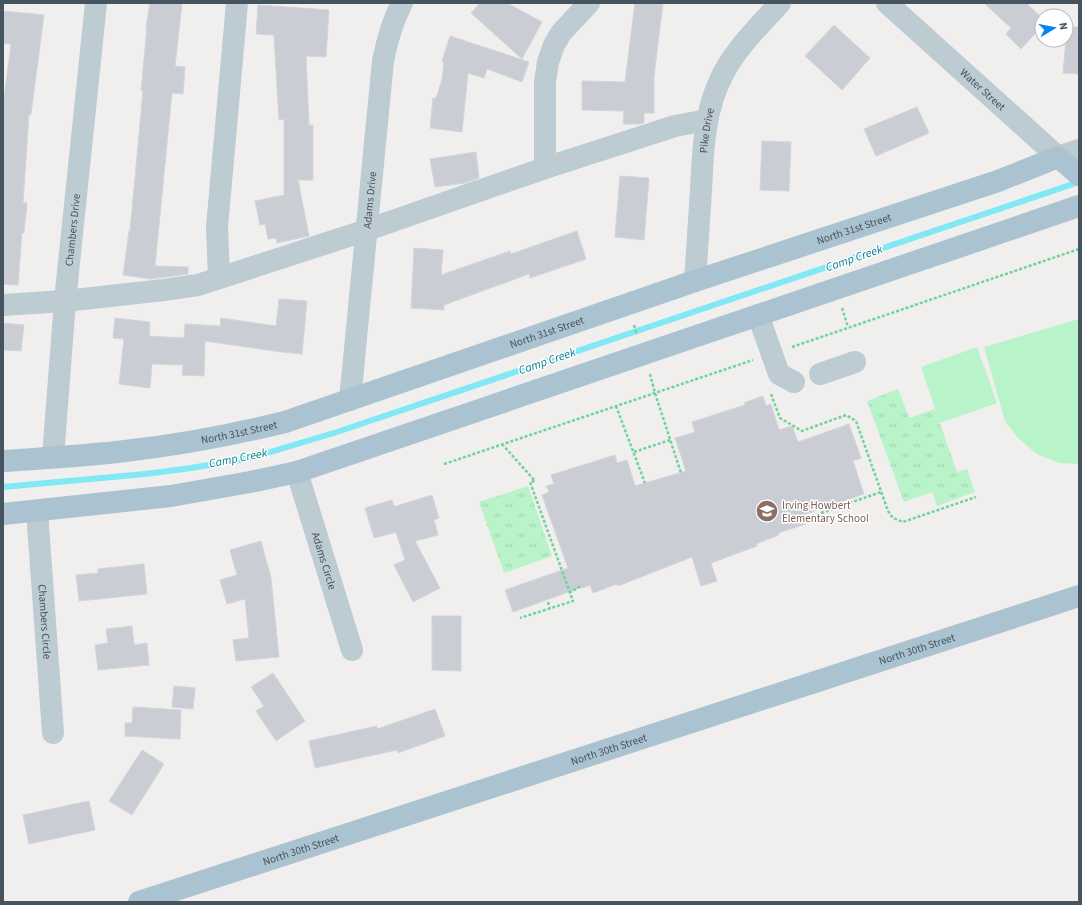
<svg xmlns="http://www.w3.org/2000/svg" width="1082" height="905" viewBox="0 0 1082 905" font-family="'Source Sans 3',sans-serif">
<style>
.green{fill:#b8f3c9}
.park{fill:url(#park-tufts)}
.lines{fill:none;stroke-linecap:round;stroke-linejoin:round}
.stream{stroke:#81e8f5;stroke-width:6}
.building{fill:#caced4;stroke:#d2d5db}
.path{stroke:#6cd597;stroke-width:2.5;stroke-dasharray:3 2;stroke-linecap:butt}
.minor{stroke:#bdcbd2;stroke-width:22}
.major{stroke:#abc2d0;stroke-width:22}
.labels{text-anchor:middle;stroke-width:3;stroke-linejoin:round;paint-order:stroke}
.street-label{font-size:11px;fill:#45545e;stroke:#fff}
.education-label{font-size:11px;fill:#785e54;stroke:#fff;text-anchor:start}
.water-label{font-size:12px;font-style:italic;fill:#047e8c;stroke:#fff}
</style>
<defs>
<pattern id="park-tufts" width="24" height="20" patternUnits="userSpaceOnUse"><rect width="24" height="20" fill="#b8f3c9"/><path d="M3 7l-1-3M5 7V3M7 7l1-3M15 17l-1-3M17 17v-4M19 17l1-3" fill="none" stroke="#a0d2af"/></pattern>
</defs>
<rect width="100%" height="100%" fill="#f1eeee"/>
<!-- green -->
<path class="green" d="M1079,319v145h-1l-19,-1 -22,-9 -18,-15 -14,-18 -21,-74z
M977,347l20,56 -57,20 -19,-56z"/>
<!-- park -->
<path class="park" d="M898,389l11,29 26,-9 22,63 10,-3 8,23 -38,14 -5,-14 -28,10 -37,-101z
M528,486l24,70 -48,17 -25,-71z"/>
<g class="lines">
<!-- stream -->
<path class="stream" d="M3,487l142,-13 46,-6 59,-10 87,-26 742,-250"/>
</g>
<!-- building -->
<path class="building" d="M150,3h32l-7,63 10,1 -2,27 -11,-1 -17,173 33,1v7l-37,5 -28,-4 6,-44h1l13,-140h-2l6,-64h-1z
M480,3h27l35,19 -20,37 -51,-46z
M635,3h28l-9,73v37h-10v10l-4,1h-17l1,-13 -42,-1v-29l43,1z
M984,3h42l16,15v8l-21,23 -15,-15 5,-6z
M258,5l71,5 -3,47 -20,-1 3,69h4v55h-15l11,56 -32,7 -1,-5 -8,1 -3,-15 -5,1 -5,-24 29,-6v-76l-5,1 -5,-85 -18,-1z
M3,11l41,4 -13,99h-2l-6,89h4l-3,30h-2l-4,52 -15,-1v-178l8,-62 -8,-1z
M834,25l36,33 -28,32 -37,-34z
M1067,27h12v47l-16,-1z
M450,36l79,26 -7,20 -35,-13 -3,9 -16,-5 -6,59 -32,-4 3,-30h3l6,-18 2,-18 -2,-1z
M917,107l12,26 -53,23 -12,-27z
M762,141l29,1 -2,49 -29,-1z
M476,152l3,26 -14,5 -30,4 -5,-28z
M620,176l29,2 -5,62 -29,-3z
M577,231l9,28 -56,19 -1,-4 -85,31v5l-33,-2 3,-60 29,2 -2,25 69,-24 1,3z
M279,299l28,2 -5,53 -28,-3 -69,-10 -1,35 -22,-1 1,-10 -31,-1 -2,24 -31,-4 5,-45 -11,-1 2,-20 35,4 -1,14 35,2 1,-14 35,2 1,-8 55,8z
M3,323l21,2 -3,26 -18,-1z
M763,396l3,10 5,-2 8,26 13,-4 6,16 51,-18 12,34 -8,3 11,33 -61,21 3,9 -28,9 1,2 -23,9 1,2 -46,17 6,18 -16,5 -9,-29 -74,29 -1,-2 -24,9 -3,-8 -8,3v-1l-69,25 -8,-22 63,-22 -26,-73 7,-3 -3,-6 8,-2 -3,-9 64,-20 2,8 10,-3 8,26 51,-15 -11,-33 20,-6 -3,-10 53,-17 -1,-2z
M432,495l7,23 -5,2 4,15 -23,6 25,47 -27,14 -19,-37 11,-5 -9,-28 -22,6 -9,-30 27,-8 2,6h2z
M261,541l10,37 8,79 -43,4 -3,-21 16,-2 -4,-39 -18,5 -7,-24 17,-5 -7,-25z
M144,564l3,30 -68,7 -3,-26 22,-2v-4z
M432,616h29v55l-29,-1z
M132,626l2,19 13,-2 2,22 -51,5 -3,-25 13,-2 -2,-14z
M273,673l32,48 -29,20 -20,-30 8,-5 -13,-19z
M174,686l21,2 -2,21 -21,-2z
M133,707l48,3 -1,29 -55,-3v-13h7z
M435,709l10,27 -47,17 -1,-3 -82,18 -6,-27 68,-15v3z
M142,750l22,14 -32,51 -23,-14z
M89,801l6,29 -66,14 -6,-29z"/>
<g class="lines">
<!-- path -->
<path class="path" d="M842,308l6,19
M634,325l3,10
M792,347l287,-98
M650,374l5,19 26,80
M771,394l9,24 22,13 44,-16 10,6 32,90 5,7 10,4 73,-25
M616,406l29,77
M502,444l33,37 -5,1 43,119 -53,17
M634,452l36,-12
M444,464l309,-104
M807,518l74,-26
M569,593l12,-7
M548,602l2,7"/>
<!-- minor -->
<g class="minor">
<path id="s1" d="M887,3l171,154 21,-7"/>
<path d="M545,168v-86l3,-20 6,-17 7,-12 28,-30"/>
<path d="M219,278l-2,-51 20,-224"/>
<path id="s2" d="M695,281c2,-30 4,-61 6,-91 2,-40 3,-80 22,-116 14,-27 37,-49 57,-71"/>
<path d="M3,305l62,-4 99,-11 34,-5 169,-55 178,-62 130,-42 32,-6"/>
<path d="M758,315l21,59 15,8"/>
<path d="M820,374l35,-12"/>
<path id="s3" d="M350,400l33,-339c4,-20 9,-39 19,-58"/>
<path id="s4" d="M53,457l12,-156 31,-298"/>
<path id="s5" d="M297,472l55,178"/>
<path id="s6" d="M37,511l16,222"/>
</g>
<!-- major -->
<g class="major">
<path id="s7" d="M3,461c41,-3 82,-5 122,-10 54,-6 107,-16 160,-29l410,-141 303,-100 60,-24 21,18"/>
<path d="M3,514l168,-18 79,-14 47,-10 782,-266"/>
<path id="s8" d="M139,902l940,-306"/>
</g>
</g>
<!-- icons -->
<defs>
<g id="school-disc" transform="scale(1.15)"><circle r="9.5" fill="#8d6e63" stroke="#fff"/><path d="M0-5L7-2L0 1L-7-2ZM-4 1L0 2.5L4 1V4Q0 6-4 4Z" fill="#fff"/></g>
</defs>
<g fill-rule="evenodd">
<use href="#school-disc" x="767" y="511"/>
</g>
<g class="labels">
<!-- street labels -->
<g class="street-label">
<text dy="4" stroke="none"><textPath href="#s1" startOffset="129">Water Street</textPath></text>
<text dy="4" stroke="none"><textPath href="#s2" startOffset="151">Pike Drive</textPath></text>
<text dy="4" stroke="none"><textPath href="#s3" startOffset="201">Adams Drive</textPath></text>
<text dy="4" stroke="none"><textPath href="#s7" startOffset="886">North 31st Street</textPath></text>
<text dy="4" stroke="none"><textPath href="#s4" startOffset="228">Chambers Drive</textPath></text>
<text dy="4" stroke="none"><textPath href="#s7" startOffset="562">North 31st Street</textPath></text>
<text dy="4" stroke="none"><textPath href="#s7" startOffset="238">North 31st Street</textPath></text>
<text dy="4" stroke="none"><textPath href="#s5" startOffset="93">Adams Circle</textPath></text>
<text dy="4" stroke="none"><textPath href="#s6" startOffset="111">Chambers Circle</textPath></text>
<text dy="4" stroke="none"><textPath href="#s8" startOffset="818">North 30th Street</textPath></text>
<text dy="4" stroke="none"><textPath href="#s8" startOffset="494">North 30th Street</textPath></text>
<text dy="4" stroke="none"><textPath href="#s8" startOffset="170">North 30th Street</textPath></text>
</g>
<!-- education labels -->
<g class="education-label">
<text x="782" y="509">Irving Howbert<tspan x="782" dy="13">Elementary School</tspan></text>
</g>
<!-- water labels -->
<g class="water-label">
<text transform="translate(854 258) rotate(-19)" y="4">Camp Creek</text>
<text transform="translate(547 361) rotate(-19)" y="4">Camp Creek</text>
<text transform="translate(238 458) rotate(-11)" y="4">Camp Creek</text>
</g>
</g>
<!-- border -->
<rect width="1082" height="905" fill="none" stroke="#45545e" stroke-width="8"/>
<!-- north arrow -->
<g transform="translate(1054 28) rotate(80)"><circle r="19" fill="#ffffff" stroke="#b5bbbf"/>
<path d="M0-3L7 15L0 10L-7 15Z" fill="#0786f2"/>
<text y="-6" font-size="11" font-weight="bold" text-anchor="middle" fill="#45545e">N</text>
</g>
</svg>
